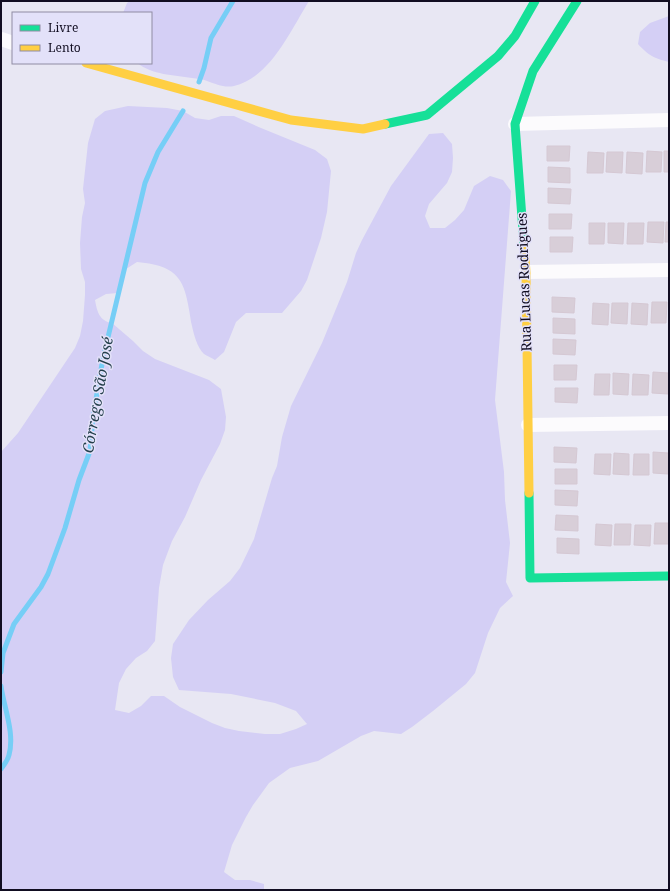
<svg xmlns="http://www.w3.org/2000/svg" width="670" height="891" viewBox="0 0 670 891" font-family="'Noto Serif',serif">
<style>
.green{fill:#d4cff5}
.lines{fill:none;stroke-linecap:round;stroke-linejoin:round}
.stream{stroke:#76cef6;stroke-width:5}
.building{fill:#d8ced8;stroke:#d5c8d3}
.street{stroke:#fcfbfd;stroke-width:14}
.fast{stroke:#16e098;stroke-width:9}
.slow{stroke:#ffcf43;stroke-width:9}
.labels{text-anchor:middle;stroke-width:3;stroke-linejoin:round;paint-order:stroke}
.street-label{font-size:14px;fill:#110d21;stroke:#e3e1f9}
.water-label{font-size:15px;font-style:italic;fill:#243f4b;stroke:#e3e1f9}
</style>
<rect width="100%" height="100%" fill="#e8e7f3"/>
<!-- green -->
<path class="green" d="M130,1h179c-18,29 -39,77 -75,85 -10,2 -18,-2 -27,-5 -4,-2 -10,-2 -15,-3 -19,-3 -39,-3 -55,-15h14v-50h-28l4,-10z
M669,16v46c-15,-4 -20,-6 -31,-18l2,-12 10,-9z
M128,106l39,2 16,3 12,7 14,2 12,-4h13l27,12 54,22 12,9 4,12 -4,41 -6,26 -14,42 -6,11 -19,22h-36l-10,9 -12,30 -9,8c-3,-2 -8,-4 -11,-6 -7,-7 -10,-19 -12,-28 -7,-42 -8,-60 -55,-64l-11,7 -8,24 -12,1 -11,6c2,11 4,21 17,23l21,18 10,10 12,8 54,21 12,9 5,28 -1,13 -5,14 -19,36 -16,37 -13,24 -9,24 -4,23 -4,53 -8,10 -11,7 -10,11 -7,14 -4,27 14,3 12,-7 10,-10h13l16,11 32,16 13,5 14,3 26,3h15l16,-5 11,-5 -11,-13 -21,-8 -44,-9 -52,-4 -6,-13 -2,-19 2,-14 16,-24 19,-20 22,-19 10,-13 14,-29 18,-61 5,-12 5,-29 9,-31 31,-63 25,-61 9,-29 6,-13 29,-54 38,-52 14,-1 9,11 1,14 -1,14 -5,11 -18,21 -4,12 5,12h15l10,-8 9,-10 10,-24 16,-10 13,4 8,11 -16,209 9,72 1,28 5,43 -4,39 7,14 -13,12 -12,25 -13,40 -9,11 -33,27 -21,16 -11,7 -27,-3 -13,5 -43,25 -28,7 -21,15 -16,22 -7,12 -14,28 -8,27 11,8h15l14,4v6h-263v-438l17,-19 57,-85 5,-12 3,-15 2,-26v-13l-4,-13 -1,-26 2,-26 3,-14 -2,-14 5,-46 7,-24 10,-8z"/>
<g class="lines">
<!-- stream -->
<path class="stream" d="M199,82l5,-14 7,-30 22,-37
M1,672l2,-19 11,-29 27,-37 7,-13 17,-46 14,-48 11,-29 3,-34 10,-59 42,-175 13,-31 25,-41
M1,686c3,22 14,47 8,69 -1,5 -5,10 -8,14"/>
</g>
<!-- building -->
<path class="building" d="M547,146h23l-1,15h-22z
M647,151l15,1 -1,20h-15z
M664,151h5v21h-5z
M588,152l16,1 -1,20h-16z
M607,152h16l-1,21 -16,-1z
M627,152l16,1 -1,21 -16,-1z
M548,167l22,1v15l-22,-1z
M548,188l23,1 -1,15 -22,-1z
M549,214h23l-1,15h-22z
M648,222h16l-1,21 -16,-1z
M666,222h3v20h-4z
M589,223h16l-1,21h-15z
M608,223h16l-1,21 -15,-1z
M628,223h16l-1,21h-16z
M550,237h23l-1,15h-22z
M552,297l23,1 -1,15 -22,-1z
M652,302h15l-1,21h-15z
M593,303l16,1 -1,21 -16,-1z
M612,303h16l-1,21 -16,-1z
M632,303l16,1 -1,21 -16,-1z
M553,318l22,1v15l-22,-1z
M553,339l23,1 -1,15 -22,-1z
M554,365h23l-1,15h-22z
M653,372l16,1 -1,21 -16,-1z
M613,373l16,1 -1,21 -15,-1z
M595,374h15l-1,21h-15z
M633,374l16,1 -1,20h-16z
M555,388h23l-1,15 -22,-1z
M554,447l23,1 -1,15 -22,-1z
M653,452l16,1 -1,21 -15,-1z
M614,453l15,1v21l-16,-1z
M595,454h16l-1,21 -16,-1z
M634,454h15v21h-16z
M555,469h22v15h-22z
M555,490l23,1 -1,15 -22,-1z
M556,515l22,1v15l-23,-1z
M655,523h14v21h-15z
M596,524l16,1 -1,21 -16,-1z
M615,524h16l-1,21h-16z
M635,525h16l-1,21 -16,-1z
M557,538l22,1v15l-22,-1z"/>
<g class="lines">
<!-- street -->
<path class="street" d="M1,39l12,4
M515,124l154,-4
M526,272l143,-2
M528,425l141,-2"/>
<!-- fast -->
<path class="fast" d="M385,124l42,-9 71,-59 17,-20 20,-35
M524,245l-9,-121 18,-53 44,-70
M529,493l1,85 139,-2"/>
<!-- slow -->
<path class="slow" d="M86,63l205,57 72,9 22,-5
M524,245l2,27 3,221"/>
</g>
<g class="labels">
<!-- street labels -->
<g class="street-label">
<text transform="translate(524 282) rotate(-92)" y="5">Rua Lucas Rodrigues</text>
</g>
<!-- water labels -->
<g class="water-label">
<text transform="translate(98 395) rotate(-80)" y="5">Córrego São José</text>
</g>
</g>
<!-- border -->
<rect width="670" height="891" fill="none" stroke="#110d21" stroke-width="4"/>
<!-- legend -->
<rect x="12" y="12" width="140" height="52" fill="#e3e1f9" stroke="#8f8ca3"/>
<rect x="20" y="25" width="20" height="6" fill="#16e098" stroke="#8f8ca3"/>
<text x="48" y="32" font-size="12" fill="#110d21">Livre</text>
<rect x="20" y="45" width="20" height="6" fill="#ffcf43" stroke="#8f8ca3"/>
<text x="48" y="52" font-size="12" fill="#110d21">Lento</text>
</svg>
